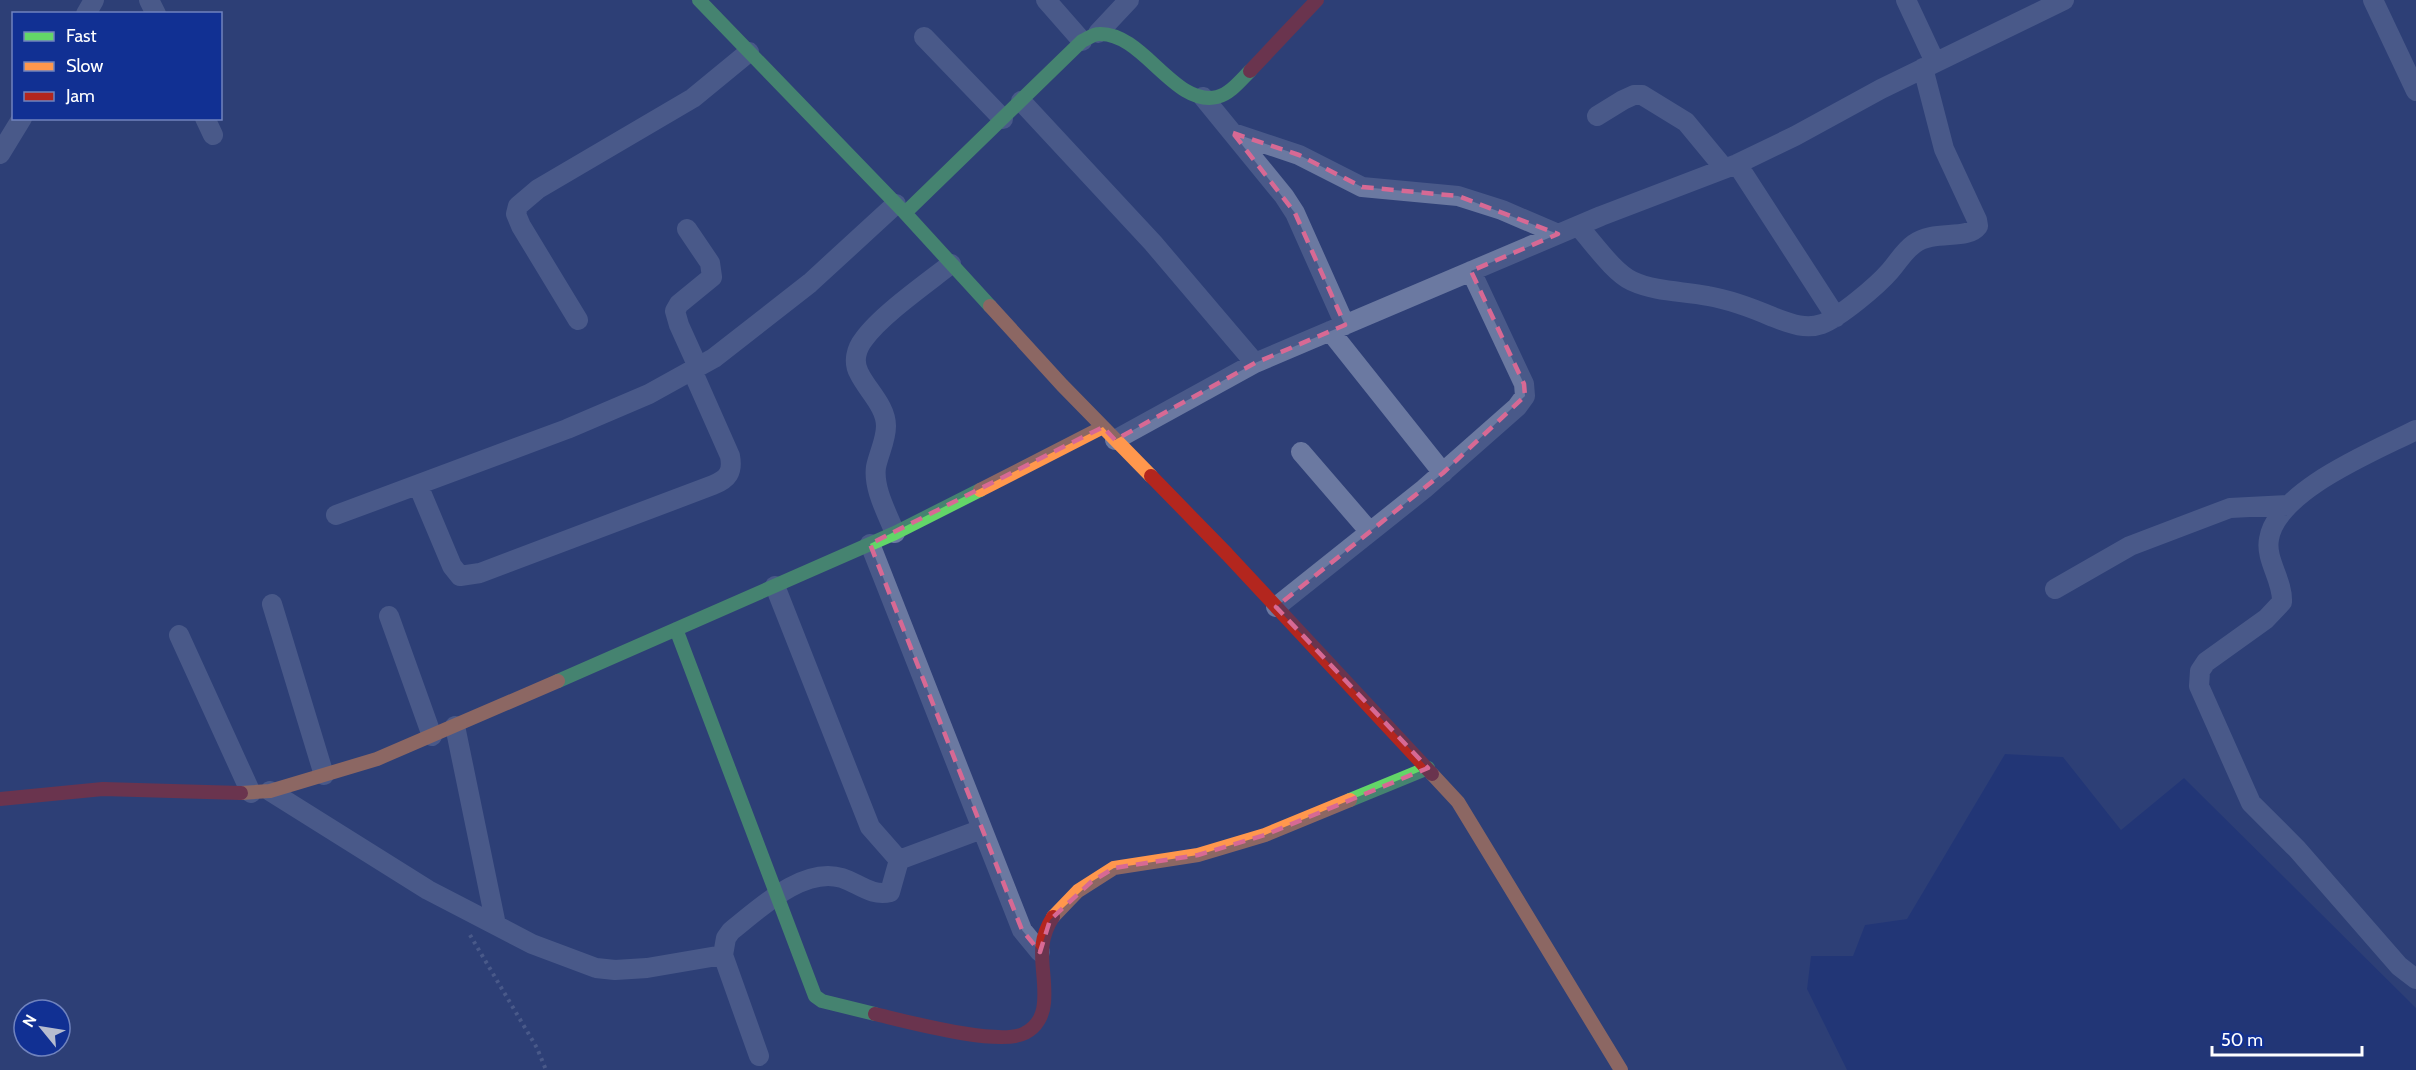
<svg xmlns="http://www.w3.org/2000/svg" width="2416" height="1070" viewBox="0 0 2416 1070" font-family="Cabin,sans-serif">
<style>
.water{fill:#162c76}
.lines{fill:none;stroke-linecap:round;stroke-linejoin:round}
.path{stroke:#6b79a1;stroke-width:4;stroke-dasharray:3 4.5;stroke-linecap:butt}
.street{stroke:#6b79a1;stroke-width:20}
.fast{stroke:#63d668;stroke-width:14}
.slow{stroke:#ff974d;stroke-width:14}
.jam{stroke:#b3261e;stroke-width:14}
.marked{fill:none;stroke:#d76994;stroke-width:4.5;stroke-dasharray:12 8;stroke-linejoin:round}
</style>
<rect width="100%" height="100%" fill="#2e3f76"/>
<!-- water -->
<path class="water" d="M2005,754l58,3 58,73 63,-52 232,230v62h-569l-40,-81 4,-33h42l12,-31 42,-6z"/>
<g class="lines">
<!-- path -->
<path class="path" d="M470,935l67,113 9,22"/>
<!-- street -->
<path class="street" d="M149,0l7,14
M1046,0l36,41
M1906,0l29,62
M2373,0l43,91
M86,14l8,-14
M1098,33l31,-33
M924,37l79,82
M1203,97l81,99 11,17 50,112
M1021,101l132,142 102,120
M1597,116l26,-16 11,-5h8l44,27 38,46
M205,118l8,17
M1233,133l66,22 63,32 96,9 44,14 56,24
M0,154l22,-36
M1737,164l99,153
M1578,226c15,16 35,46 54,55 24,11 51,10 76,15 23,4 44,12 65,21 16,6 32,13 49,7 18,-7 55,-38 68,-53 8,-9 14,-20 24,-27 20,-15 53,-3 64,-18l-1,-6 -33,-71 -21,-81
M687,229l23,34 2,14 -33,27 -4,7 4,14 19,42
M578,320l-57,-94 -5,-12 2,-8 20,-17 155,-91 56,-46
M1330,331l113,142
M2416,430c-41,21 -139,60 -147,109 -4,21 14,41 13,63l-16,17 -60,43 -6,9 -1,15 52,117 46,46 102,117 17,13
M1115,440l140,-77 346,-147 136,-52 58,-28 86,-47 183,-89
M1301,452l69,80
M418,485l34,81 8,10 20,-3 233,-88c15,-6 20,-13 17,-29l-38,-86
M336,515l231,-86 82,-35 65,-36 96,-75 86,-79
M895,533c-8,-20 -22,-45 -19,-66 3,-14 10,-27 10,-41 0,-20 -19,-36 -27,-53 -6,-11 -3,-24 5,-34 17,-24 63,-56 87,-75
M870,544l152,386 18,22
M775,586l95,241 29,33
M2055,589l75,-43 100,-38 58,-3
M272,604l52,171
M1276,607l148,-118 93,-82 8,-11 -1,-12 -53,-113
M389,616l43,120
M179,635l72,158
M455,726l41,199
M270,791l158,99 104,54 64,24 19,2 32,-2 76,-13
M759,1056l-36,-101 3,-17 5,-7c28,-22 72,-65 111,-53 16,5 30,19 48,14l9,-32 83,-31"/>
<!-- fast -->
<path class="fast" d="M699,0l206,213 85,93
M905,213l177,-172c5,-2 11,-7 17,-7 44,-2 75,73 118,63 13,-3 24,-17 33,-26
M676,629l139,367 7,5 53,13
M558,681l337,-148 85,-43
M1350,800l78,-32"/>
<!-- slow -->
<path class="slow" d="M990,306l72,79 89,91
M980,490l123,-63
M1432,774l26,28 163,268
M241,793l29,-2 107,-32 181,-78
M1053,917l25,-26 36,-23 84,-13 67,-20 85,-35"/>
<!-- jam -->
<path class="jam" d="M1250,71l67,-71
M1151,476l76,78 205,220
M0,799l103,-10 138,4
M875,1014c30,7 125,33 150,19 12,-6 18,-18 19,-30 3,-33 -11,-55 9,-86"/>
</g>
<!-- marked area -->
<path d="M0 0H2416V1070H0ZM1233,133l66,22 63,32 96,9 100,38 -87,37 53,113 1,12 -82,77 -167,134 152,161 -163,67 -67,20 -84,13 -23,14 -41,38 -10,32 -18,-22 -152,-386 233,-117 12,13 140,-77 90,-38 -50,-112z" fill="#2e3f76" fill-opacity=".55" fill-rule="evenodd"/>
<path class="marked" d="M1233,133l66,22 63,32 96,9 100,38 -87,37 53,113 1,12 -82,77 -167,134 152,161 -163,67 -67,20 -84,13 -23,14 -41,38 -10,32 -18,-22 -152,-386 233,-117 12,13 140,-77 90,-38 -50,-112z"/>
<!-- legend -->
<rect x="12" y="12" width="210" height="108" fill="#113093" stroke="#7083be" stroke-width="1.5"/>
<rect x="24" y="32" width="30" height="9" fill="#63d668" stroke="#7083be" stroke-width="1.5"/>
<text x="66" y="42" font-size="18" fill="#ffffff">Fast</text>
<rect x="24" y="62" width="30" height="9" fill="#ff974d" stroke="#7083be" stroke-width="1.5"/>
<text x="66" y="72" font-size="18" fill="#ffffff">Slow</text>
<rect x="24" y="92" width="30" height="9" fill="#b3261e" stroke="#7083be" stroke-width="1.5"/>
<text x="66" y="102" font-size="18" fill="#ffffff">Jam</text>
<!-- north arrow -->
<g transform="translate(42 1028) rotate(300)"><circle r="28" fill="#113093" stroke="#7083be" stroke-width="1.5"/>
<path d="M0-4.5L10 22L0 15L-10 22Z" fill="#b6bccf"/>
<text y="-9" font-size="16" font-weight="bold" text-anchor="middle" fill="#ffffff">N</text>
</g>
<!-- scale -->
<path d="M2212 1046v9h150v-9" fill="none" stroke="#ffffff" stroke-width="3"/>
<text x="2221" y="1046" font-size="18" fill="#ffffff" stroke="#113093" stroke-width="4.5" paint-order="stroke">50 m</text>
</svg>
